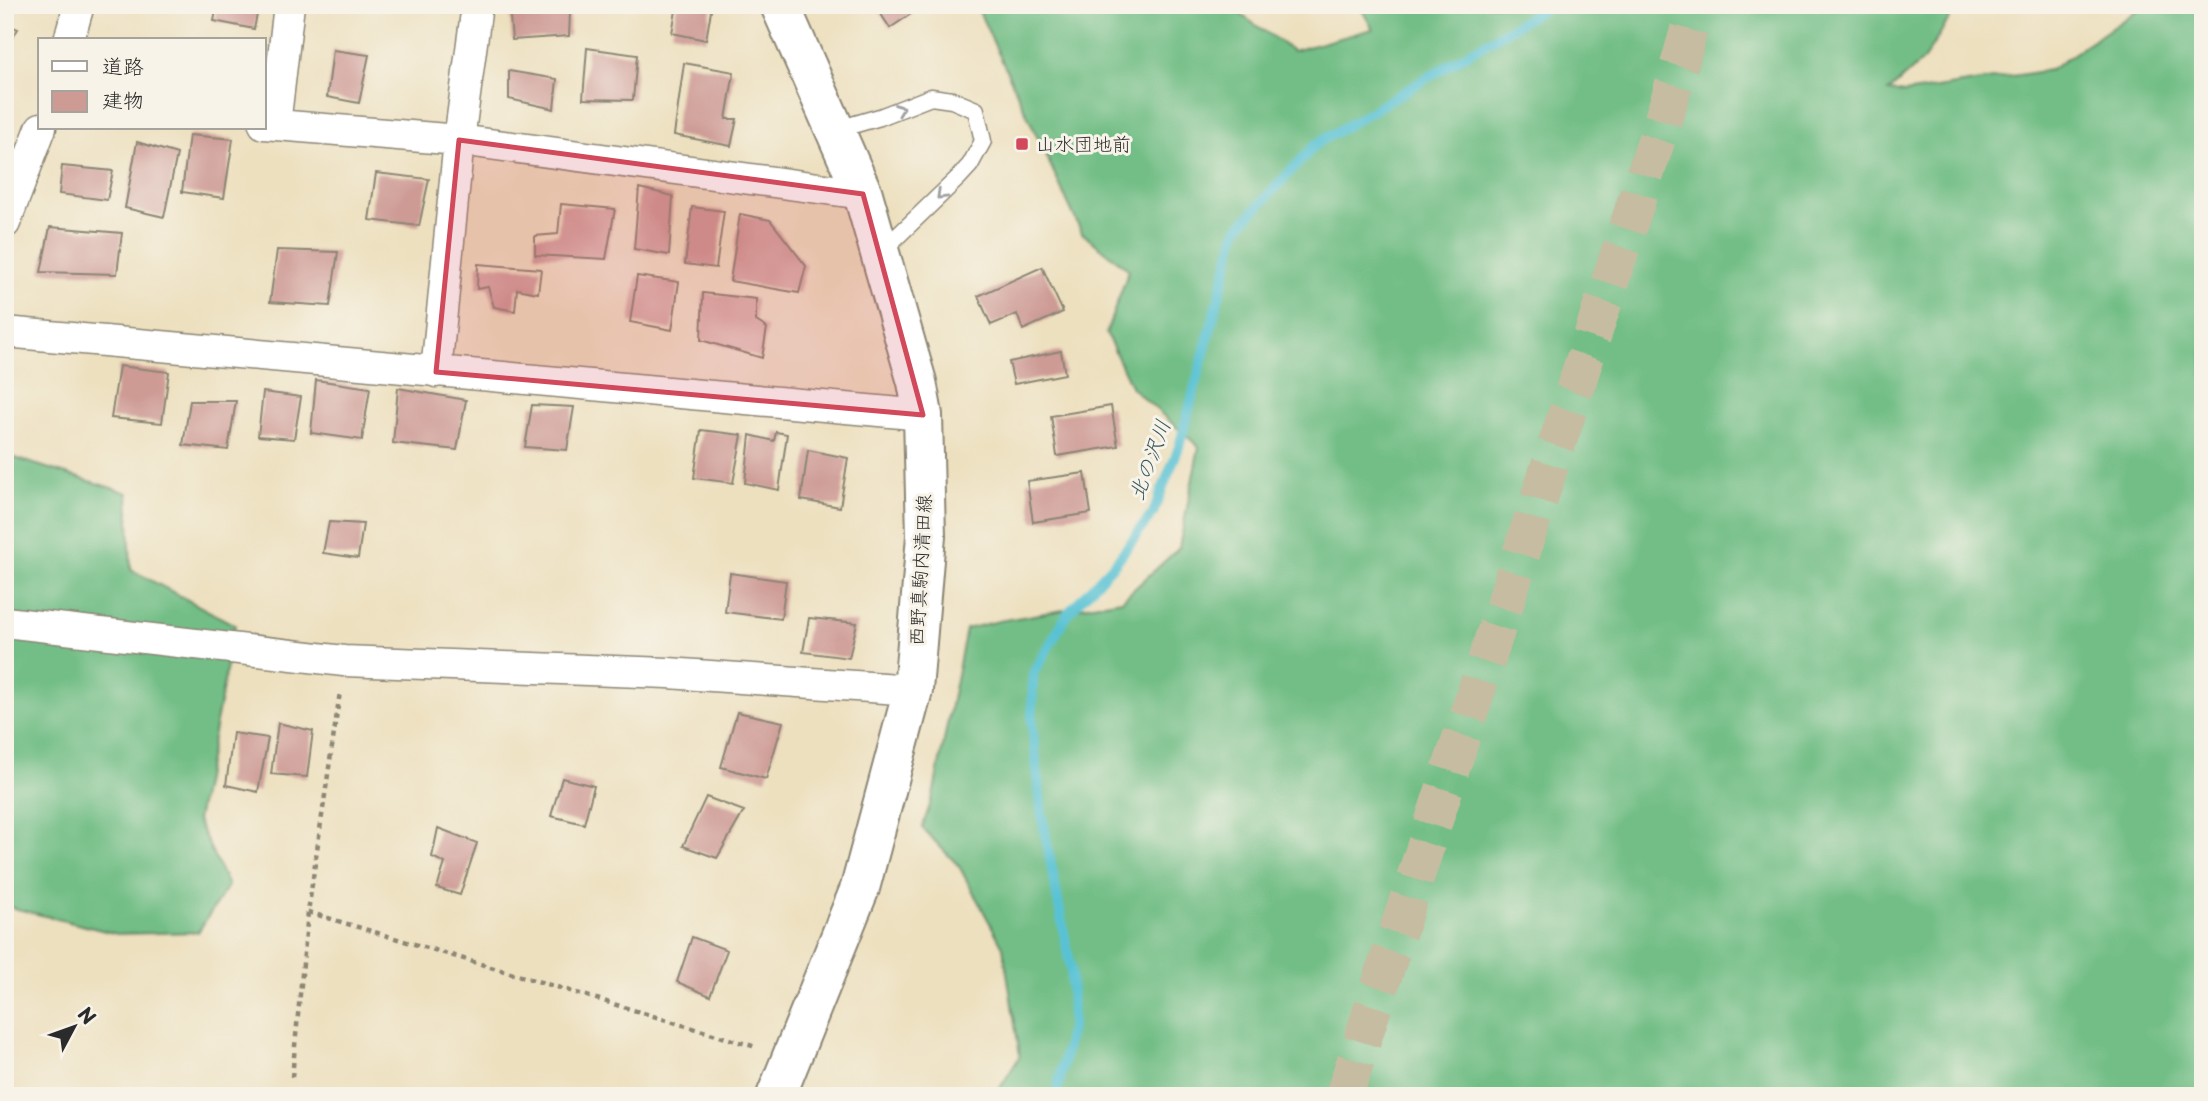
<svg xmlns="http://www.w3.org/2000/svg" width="2208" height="1101" viewBox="0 0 2208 1101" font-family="'Playpen Sans','Klee One',sans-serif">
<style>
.forest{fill:#72be86;stroke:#4e7458;stroke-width:2}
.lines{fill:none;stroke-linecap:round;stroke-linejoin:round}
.stream{stroke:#58c2d4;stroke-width:10}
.building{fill:#cd9a94}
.primary-tunnel{stroke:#c6bca1;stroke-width:38;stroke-dasharray:38 19;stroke-linecap:butt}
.service-casing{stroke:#8c8675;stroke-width:19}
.minor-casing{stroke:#8c8675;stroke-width:33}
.primary-casing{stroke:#8c8675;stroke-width:42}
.path{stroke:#8c8675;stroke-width:4.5;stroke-dasharray:5 5;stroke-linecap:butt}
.service{stroke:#fff;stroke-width:16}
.minor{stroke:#fff;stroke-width:30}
.primary{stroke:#fff;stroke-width:38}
.oneway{stroke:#a0a0a0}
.marked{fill:#d1495b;fill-opacity:0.2;stroke:#d1495b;stroke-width:5;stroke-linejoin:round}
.poi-dot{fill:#d1495b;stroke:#f7f3e8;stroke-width:2.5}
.labels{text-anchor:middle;stroke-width:6;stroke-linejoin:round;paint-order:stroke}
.poi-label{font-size:19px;fill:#2b2b2b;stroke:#f7f3e8;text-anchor:start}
.street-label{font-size:19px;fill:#2b2b2b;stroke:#f7f3e8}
.water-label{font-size:21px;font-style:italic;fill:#38585e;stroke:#f7f3e8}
</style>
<rect width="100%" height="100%" fill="#f7f3e8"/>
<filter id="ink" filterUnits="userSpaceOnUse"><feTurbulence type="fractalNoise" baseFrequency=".0143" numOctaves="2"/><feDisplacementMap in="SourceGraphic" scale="14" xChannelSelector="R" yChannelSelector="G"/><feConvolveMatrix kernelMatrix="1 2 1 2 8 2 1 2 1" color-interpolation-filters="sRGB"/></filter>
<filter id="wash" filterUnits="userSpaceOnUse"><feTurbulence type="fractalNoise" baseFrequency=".00686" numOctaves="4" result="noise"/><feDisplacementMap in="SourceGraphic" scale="28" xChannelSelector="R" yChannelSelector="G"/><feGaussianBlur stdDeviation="1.57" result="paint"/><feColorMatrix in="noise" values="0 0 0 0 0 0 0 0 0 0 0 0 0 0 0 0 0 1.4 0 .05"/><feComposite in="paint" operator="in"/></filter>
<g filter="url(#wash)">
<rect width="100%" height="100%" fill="#ede0bf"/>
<!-- forest -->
<path class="forest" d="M976,5h251l66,46 80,-22 -14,-24h599l-34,54 -35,32 16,2 145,-23 95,-65h58v1091h-1208l25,-40 -17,-109 -44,-81 -37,-38 11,-32 33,-167 33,-8 123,-21 57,-52 20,-101 -67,-59 -26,-55 23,-63 -47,-37z
M5,455l123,38 3,77 104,55 -38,195 31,66 -30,46 -81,2 -112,-28z"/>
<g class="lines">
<!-- stream -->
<path class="stream" d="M1054,1096l4,-9 14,-64 -1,-53 -29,-154 -10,-93 1,-49 35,-61 48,-51 37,-49 26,-66 58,-218 79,-85 234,-139"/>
</g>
<g id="blocks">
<!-- building -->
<path class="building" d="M217,5h42l-5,24 -40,-8z
M509,5h45l1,8 15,-1 -1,24 -57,4z
M677,5h35l-6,35 -34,-7z
M875,5h49l-34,23z
M5,24l13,5 -13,20z
M587,48l50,7 -4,45 -50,-1z
M333,50l36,5 -10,48 -32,-6z
M684,63l50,9 -8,47h11l-6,27 -57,-11z
M509,71l48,8 -3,30 -45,-10z
M189,135l44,4 -9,59 -42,-6z
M137,142l40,12 -13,63 -39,-9z
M62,166l51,5 -6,29 -48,-6z
M376,173l53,6 -10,47 -50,-6z
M639,188l34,8 -4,59 -35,-6z
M561,204l54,5 -9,50 -71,-4v-19l23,-2z
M692,207l32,4 -8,57 -31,-4z
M740,214l30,6 36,46 -7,27 -69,-12z
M50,227l72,6 -5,41 -76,-2z
M277,250l61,2 -8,54 -60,-4z
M478,264l63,5 -3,24 -21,-4 -2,22 -21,-4 -6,-20 -11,2z
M1042,267l21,45 -40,18 -6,-16 -26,11 -13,-29z
M637,276l42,6 -7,48 -42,-8z
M703,293l53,6v22l11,7 -5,30 -61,-18z
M1061,351l4,23 -51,10 -5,-22z
M119,366l50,6 -7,51 -51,-5z
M316,380l54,8 -8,52 -51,-7z
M398,388l68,12 -9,50 -64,-7z
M263,392l38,5 -7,42 -36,-3z
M190,401h46l-8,49 -45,-5z
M532,405l42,2 -7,43 -42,-3z
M1111,406l7,40 -61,10 -6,-40z
M701,430l41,5 -9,48 -39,-5z
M776,432l11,2 -8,56 -34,-7 5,-48 24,6z
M808,450l40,8 -8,49 -39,-7z
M1085,473l6,40 -58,9 -6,-41z
M329,522l34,2 -5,34 -35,-5z
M730,573l56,8 -5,38 -56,-7z
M809,618l48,5 -8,35 -46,-6z
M737,712l46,10 -17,57 -45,-12z
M278,723l35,8 -6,46 -36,-3z
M233,733l35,5 -10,54 -32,-7z
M562,778l32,8 -10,38 -33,-8z
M706,797l38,14 -27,47 -34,-12z
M438,828l39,15 -17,52 -23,-7 8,-25 -13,-6z
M692,937l35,13 -17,46 -33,-14z"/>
</g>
</g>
<g filter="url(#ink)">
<use href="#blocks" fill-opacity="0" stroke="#8c8675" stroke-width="2"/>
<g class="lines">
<!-- primary-tunnel -->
<path class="primary-tunnel" d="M1344,1096l325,-995 27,-96"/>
<!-- service casing -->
<g class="service-casing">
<path id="service" d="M835,130l45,-13 51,-20 21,3 24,10 7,31 -13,24 -12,13 -77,74"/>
</g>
<!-- minor casing -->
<g class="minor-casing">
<path id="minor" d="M69,40l10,-35
M264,124l195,16 404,54
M275,125l14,-120
M5,223l36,-95
M5,332l918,83
M436,372l23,-232 18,-135
M5,622l339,39 324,12 245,17"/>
</g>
<!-- primary casing -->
<g class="primary-casing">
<path id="primary" d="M776,1096l84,-208 53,-198 13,-154 -3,-121 -6,-33 -54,-188 -83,-189"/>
</g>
<!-- path -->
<path class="path" d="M308,912l448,135
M292,1077l16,-165 32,-220"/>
<!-- service -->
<use href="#service" class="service"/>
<!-- minor -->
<use href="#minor" class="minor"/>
<!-- primary -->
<use href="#primary" class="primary"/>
</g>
<!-- one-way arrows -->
<defs><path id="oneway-chevron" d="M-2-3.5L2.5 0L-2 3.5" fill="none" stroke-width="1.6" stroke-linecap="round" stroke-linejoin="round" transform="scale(1.75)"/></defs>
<g class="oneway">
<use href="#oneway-chevron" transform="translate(900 109) rotate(-21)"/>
<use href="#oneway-chevron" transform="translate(941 195) rotate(136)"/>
</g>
</g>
<!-- marked area -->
<path class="marked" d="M459,140l404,54 60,221 -487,-43z"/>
<!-- markers -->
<rect class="poi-dot" x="1015" y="137" width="14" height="14" rx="3.5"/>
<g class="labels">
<!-- poi labels -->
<g class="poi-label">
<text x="1036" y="151">山水団地前</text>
</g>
<!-- street labels -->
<g class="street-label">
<text transform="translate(920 570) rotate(-87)" y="7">西野真駒内清田線</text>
</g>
<!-- water labels -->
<g class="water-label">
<text transform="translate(1150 460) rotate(-70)" y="7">北の沢川</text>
</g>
</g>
<!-- margin -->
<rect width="2208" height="1101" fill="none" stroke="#f7f3e8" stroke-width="28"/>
<!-- legend -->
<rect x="38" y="38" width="228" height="91" fill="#f7f3e8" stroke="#a5a39c" stroke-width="2"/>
<rect x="52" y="61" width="35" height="10" fill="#ffffff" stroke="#a5a39c" stroke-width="2"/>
<text x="102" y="74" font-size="21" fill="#2b2b2b">道路</text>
<rect x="52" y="91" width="35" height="21" fill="#cd9a94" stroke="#a5a39c" stroke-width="2"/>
<text x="102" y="108" font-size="21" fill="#2b2b2b">建物</text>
<!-- north arrow -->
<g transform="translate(74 1027) rotate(49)" stroke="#f7f3e8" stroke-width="5" paint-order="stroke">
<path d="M0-5L12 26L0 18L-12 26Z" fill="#2b2b2b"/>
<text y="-10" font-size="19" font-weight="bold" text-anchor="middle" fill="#2b2b2b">N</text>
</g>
</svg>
